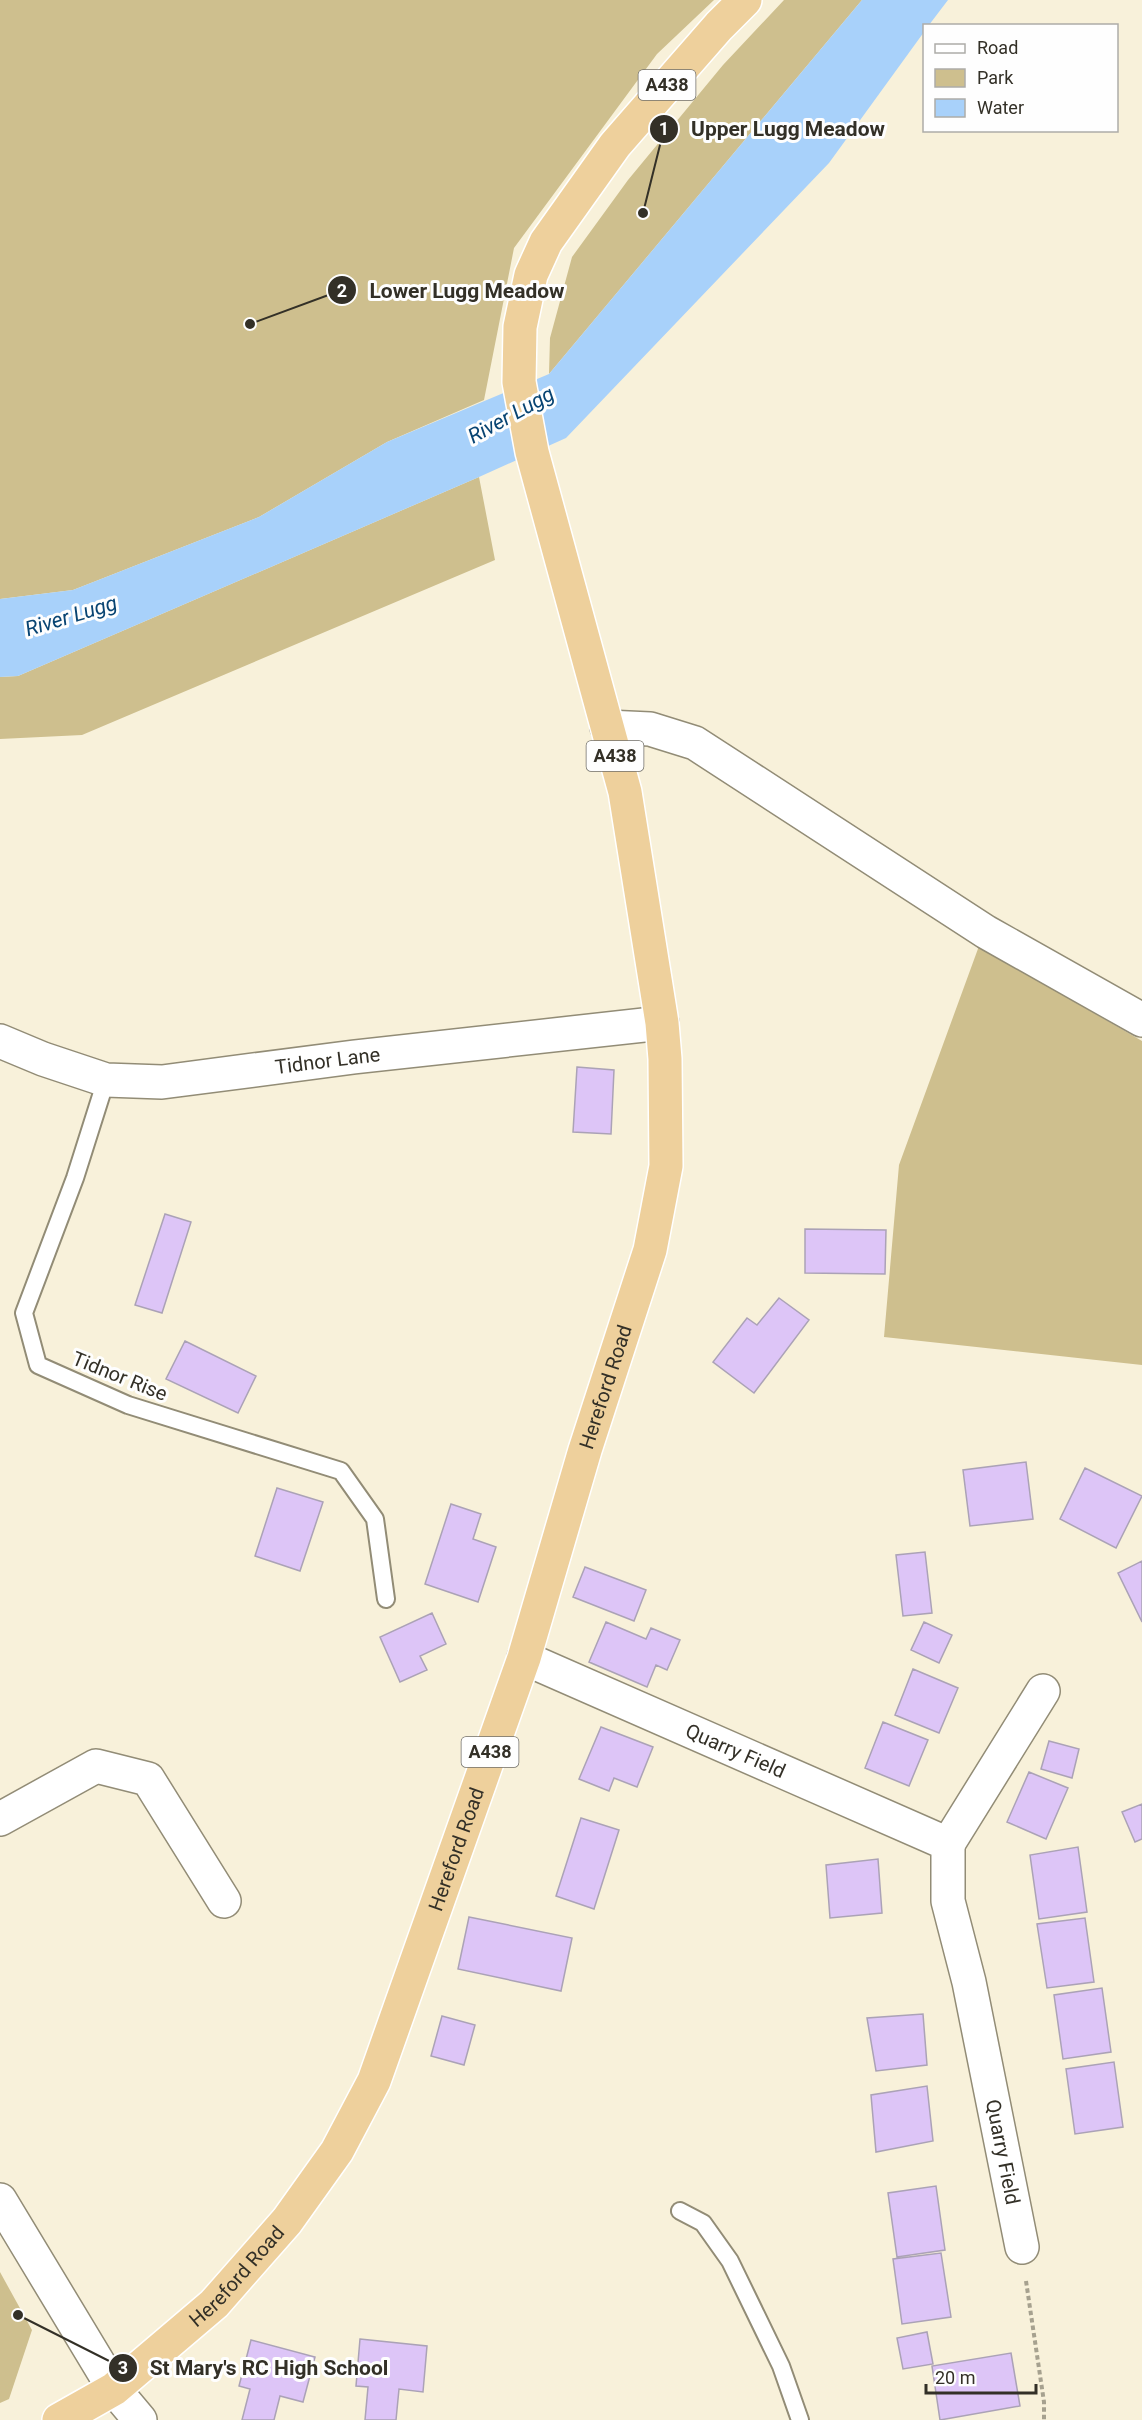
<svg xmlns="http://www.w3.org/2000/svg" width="1142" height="2420" viewBox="0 0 1142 2420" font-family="Roboto,sans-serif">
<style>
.green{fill:#cebf8e}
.water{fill:#a8d1fa}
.building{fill:#ddc5f7;stroke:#aba2b6;stroke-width:1.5}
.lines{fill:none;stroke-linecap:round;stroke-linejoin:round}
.service-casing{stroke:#928c76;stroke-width:20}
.minor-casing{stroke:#928c76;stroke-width:36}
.trunk-casing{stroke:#fff;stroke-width:36}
.path{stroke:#a6a18f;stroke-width:4;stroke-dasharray:4.5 3;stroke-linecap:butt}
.service{stroke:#fff;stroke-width:16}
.minor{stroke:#fff;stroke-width:33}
.trunk{stroke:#eed09c;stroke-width:33}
.labels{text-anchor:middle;stroke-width:6;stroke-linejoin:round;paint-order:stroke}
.shield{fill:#fefefe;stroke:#706e68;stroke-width:1.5}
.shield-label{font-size:18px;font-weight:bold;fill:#333027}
.street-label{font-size:20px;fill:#333027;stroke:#fefefe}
.water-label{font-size:21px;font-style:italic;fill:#084472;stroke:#fefefe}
.leader{fill:none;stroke:#333027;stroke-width:2}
.callout-dot{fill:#333027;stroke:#fefefe;stroke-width:2}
.mark-label{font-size:18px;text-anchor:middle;font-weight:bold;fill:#fff}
.callout-label{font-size:21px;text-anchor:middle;font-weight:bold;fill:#333027;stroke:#fefefe;stroke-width:6;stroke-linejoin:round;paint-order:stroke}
</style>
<rect width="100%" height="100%" fill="#f8f1da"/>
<!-- green -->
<path class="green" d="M0,0h714l-57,54 -143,194 -30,152 -97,42 -128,75 -186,73 -73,9z
M784,0h78l-313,374 1,-36 22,-81 56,-77 95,-115z
M479,477l16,83 -413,175 -82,4v-62l18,-1z
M979,946l163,95v324l-258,-28 15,-172z
M0,2272l32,58 -23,69 -9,4z"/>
<!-- water -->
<path class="water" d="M862,0h86l-19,25 -5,1v6l-95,131 -263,275 -87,39 -461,199 -18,1v-78l73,-9 186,-73 128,-75 162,-68z"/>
<!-- building -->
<path class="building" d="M577,1067l37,3 -3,64 -38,-2z
M165,1214l26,8 -29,91 -27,-8z
M805,1229l81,1 -1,44 -80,-1z
M779,1298l30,22 -55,73 -41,-31 34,-44 10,7z
M185,1341l71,35 -18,37 -72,-34z
M1026,1462l7,57 -63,7 -7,-56z
M1085,1468l57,28 -26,52 -56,-29z
M277,1488l46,14 -23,69 -45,-15z
M451,1504l30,10 -8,25 23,8 -18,55 -53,-18z
M925,1552l7,61 -29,3 -7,-61z
M1142,1561v61l-24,-49z
M585,1567l61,23 -12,31 -61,-24z
M432,1613l14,31 -26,12 7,14 -27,12 -20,-45z
M606,1622l40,17 5,-11 29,12 -13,30 -11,-5 -9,22 -58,-25z
M924,1622l28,13 -13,28 -28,-13z
M913,1669l45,19 -19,45 -44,-18z
M883,1722l45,18 -19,46 -44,-18z
M601,1727l52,20 -16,40 -23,-9 -5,13 -30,-12z
M1049,1741l30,8 -7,29 -31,-9z
M1029,1772l39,16 -22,51 -39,-17z
M1142,1804v35l-7,3 -13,-30z
M581,1818l38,12 -25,79 -38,-13z
M1078,1847l9,65 -48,7 -9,-64z
M878,1859l4,54 -52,5 -4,-53z
M469,1917l103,21 -11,53 -103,-22z
M1085,1918l9,64 -47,6 -10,-64z
M1102,1988l9,64 -48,7 -9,-64z
M923,2014l4,51 -51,6 -9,-53z
M442,2016l33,9 -11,40 -33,-9z
M1114,2062l9,65 -48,7 -9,-65z
M927,2086l6,55 -57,11 -5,-57z
M936,2186l9,64 -48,7 -9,-64z
M941,2253l10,64 -49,7 -9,-65z
M927,2332l6,32 -30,5 -6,-31z
M360,2339l67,7 -4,46 -24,-3 -3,31h-31l3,-33 -12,-1z
M251,2340l64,17 -12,45 -23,-6 -6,24h-32l8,-31 -11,-3z
M1011,2353l9,53 -80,14 -8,-54z"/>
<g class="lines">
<!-- service casing -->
<g class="service-casing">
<path id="service" d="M106,1080l-31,98 -51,135 14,52 90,40 213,66 34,48 11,80
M680,2211l23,12 27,38 51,105 19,54"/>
</g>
<!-- minor casing -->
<g class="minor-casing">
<g id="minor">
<path d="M607,727l43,2 45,14 291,189 156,88"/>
<path id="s1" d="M0,1041l43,18 63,21 56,2 192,-25 308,-34"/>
<path id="s2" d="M524,1658l424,186v57l21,81 53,265"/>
<path d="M0,1819l96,-53 52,13 76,122"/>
<path d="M948,1844l95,-153"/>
<path d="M0,2200l114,189 26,31"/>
</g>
</g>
<!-- trunk casing -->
<g class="trunk-casing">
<g id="trunk">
<path id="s3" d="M59,2420l55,-31 100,-85 73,-83 50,-70 37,-70 150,-423 61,-208 65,-200 16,-84 -1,-107 -3,-36 -37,-231 -93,-340 -13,-70 1,-55 11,-52 15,-33 69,-97 104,-119 26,-26"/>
</g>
</g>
<!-- path -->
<path class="path" d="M1026,2281l18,121v18"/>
<!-- service -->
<use href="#service" class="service"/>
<!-- minor -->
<use href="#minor" class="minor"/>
<!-- trunk -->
<use href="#trunk" class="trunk"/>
</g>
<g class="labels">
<!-- shield labels -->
<g class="shield">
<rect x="638.5" y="70" width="57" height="30" rx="4.5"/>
<rect x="586.5" y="741" width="57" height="30" rx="4.5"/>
<rect x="461.5" y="1737" width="57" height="30" rx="4.5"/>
</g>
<g class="shield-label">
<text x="667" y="91">A438</text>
<text x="615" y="762">A438</text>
<text x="490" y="1758">A438</text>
</g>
<!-- street labels -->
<g class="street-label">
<text dy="7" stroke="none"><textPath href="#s1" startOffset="336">Tidnor Lane</textPath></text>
<text transform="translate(120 1376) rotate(22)" y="7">Tidnor Rise</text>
<text dy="7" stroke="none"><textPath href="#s3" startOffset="1202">Hereford Road</textPath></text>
<text dy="7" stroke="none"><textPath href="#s2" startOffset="231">Quarry Field</textPath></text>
<text dy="7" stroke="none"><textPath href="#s3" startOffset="716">Hereford Road</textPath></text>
<text dy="7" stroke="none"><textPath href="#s2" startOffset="777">Quarry Field</textPath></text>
<text dy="7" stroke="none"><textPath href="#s3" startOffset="230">Hereford Road</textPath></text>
</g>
<!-- water labels -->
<g class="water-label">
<text transform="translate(511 415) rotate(-29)" y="7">River Lugg</text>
<text transform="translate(71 616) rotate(-17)" y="7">River Lugg</text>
</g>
</g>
<!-- callouts -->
<path class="leader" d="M643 213L664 129M250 324L342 290M18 2315L123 2368"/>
<g class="callout-dot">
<circle cx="643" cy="213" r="6"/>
<circle cx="250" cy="324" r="6"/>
<circle cx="18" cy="2315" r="6"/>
<circle cx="664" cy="129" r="15"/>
<circle cx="342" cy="290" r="15"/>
<circle cx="123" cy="2368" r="15"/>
</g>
<g class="mark-label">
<text x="664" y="135">1</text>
<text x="342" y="297">2</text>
<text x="123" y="2374">3</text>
</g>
<g class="callout-label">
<text x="788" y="136">Upper Lugg Meadow</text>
<text x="467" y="298">Lower Lugg Meadow</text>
<text x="269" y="2375">St Mary's RC High School</text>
</g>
<!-- legend -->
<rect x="923" y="24" width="195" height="108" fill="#fefefe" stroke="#adaca8" stroke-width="1.5"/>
<rect x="935" y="44" width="30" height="9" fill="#ffffff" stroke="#adaca8" stroke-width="1.5"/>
<text x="977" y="54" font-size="18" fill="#333027">Road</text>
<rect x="935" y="69" width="30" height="18" fill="#cebf8e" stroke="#adaca8" stroke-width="1.5"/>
<text x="977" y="84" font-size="18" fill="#333027">Park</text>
<rect x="935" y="99" width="30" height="18" fill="#a8d1fa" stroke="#adaca8" stroke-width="1.5"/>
<text x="977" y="114" font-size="18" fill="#333027">Water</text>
<!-- scale -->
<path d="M926 2384v9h110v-9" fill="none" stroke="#333027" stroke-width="3"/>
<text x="935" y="2384" font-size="18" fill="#333027" stroke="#fefefe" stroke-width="4.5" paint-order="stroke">20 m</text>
</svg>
